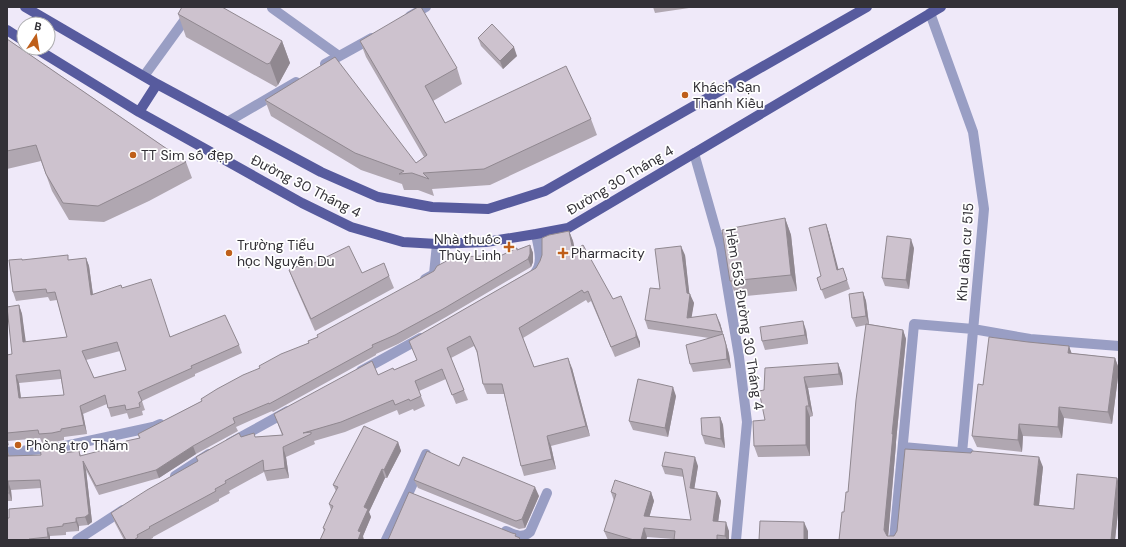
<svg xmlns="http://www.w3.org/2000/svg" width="1126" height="547" viewBox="0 0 1126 547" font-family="'DM Sans',sans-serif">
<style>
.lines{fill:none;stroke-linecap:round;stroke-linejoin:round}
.minor{stroke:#999ec4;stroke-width:10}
.major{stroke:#575b9e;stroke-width:10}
.wall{fill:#b0a7b1;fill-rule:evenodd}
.shaded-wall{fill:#908890}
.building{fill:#cdc2ce;stroke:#908890;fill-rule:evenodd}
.poi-dot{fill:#bf5f1a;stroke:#fff;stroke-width:1.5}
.labels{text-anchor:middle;stroke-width:3.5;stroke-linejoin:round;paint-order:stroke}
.poi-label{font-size:14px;fill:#333137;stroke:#fff;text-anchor:start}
.street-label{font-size:14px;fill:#333137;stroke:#fff}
</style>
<rect width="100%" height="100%" fill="#efe9f9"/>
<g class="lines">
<!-- minor -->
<path class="minor" d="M272,8l67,48
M930,13l43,119 11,77 -22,244
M410,16l16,-9
M325,64l47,-26
M144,76l50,-69
M229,121l67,-39
M694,153l27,95 18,109 8,65 -11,118
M535,273c9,-11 3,-26 1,-39
M425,279l9,-5 3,-30
M361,371l60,-33
M230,443l58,-32
M903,447l66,6
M7,452l49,-4 97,-21 7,-3
M175,476l34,-22
M506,531c9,4 16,8 24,1l17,-39
M77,540l46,-30
M386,540l23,-48 17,-38
M894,540l20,-216 59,5 57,10 89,7"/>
<!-- major -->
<path class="major" d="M25,7l132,77 164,88 57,25 54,10 56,2 57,-18 322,-184
M7,30l17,11
M35,48l104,64 163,91 49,24 52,15 34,2 49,-2 50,-8 32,-6 373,-221
M139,112l18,-28"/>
</g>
<!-- wall -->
<path class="wall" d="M653,7h36v1l-34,5z
M178,14l104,27 8,22 -12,22 -2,2 -90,-50z
M478,38l39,18 -14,13 -22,-23z
M7,39l179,123 6,16 -43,23 -45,21 -35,-2 -17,-29 -11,-30 -34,8z
M360,41l97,27 5,16 -29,17 12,22 146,-4 6,16 -107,50 -58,4 2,7 -16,-6h-14l-2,-6 -41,-14 -90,-54 -6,-16 151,63 8,-6 -58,-100z
M785,218l6,17 6,56 -61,6 -6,-16z
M826,224l3,9 9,37 5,-2 7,21 -25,10 -8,-21 4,-2z
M569,231l4,10 2,9 38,49 27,43v5l-25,10 -24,-56 -3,2 -2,-3 -63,38 11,29 38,1 18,68 -39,10 5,23 -32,7 -3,-10 -17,-72h-17l-4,-10 -5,-29 -4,-9 -23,12 17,42 -12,4 -10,-25 -27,12 6,15 -11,5 -1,-2 -14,6 -2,-5 -52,22 -31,9 1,3 -29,13 3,21 -22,3 -3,-9 -35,19 1,2 -11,6v2l-66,36v1l-4,2h-25l-9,-17 -4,-10 130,-76h15l26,-2 -8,-21 104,-39 16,-5 23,-10 -8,-19 127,-73z
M530,245l3,8v9l-2,5 -85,50 -48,27 -22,10v1l-103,57 -1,-1 -36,16 2,4 -42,23 -37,24 -60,17 -13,-25 6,52 -4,3 -9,1v5l-13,1v3l-16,1v4h-43l2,-22 34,-12 -2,-18 -30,2 1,11h-5v-51l3,6 31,-1 22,-11 3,8 13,-1 2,5 45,-12 13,-6 -1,-4 64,-33 58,-33 48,-25 10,-6 141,-80 26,5z
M914,248l-5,41 -24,-3 -3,-8z
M685,255l4,39 5,9 -3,14 29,6 9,31 2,14 -38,4 -3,-8 19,-26 -61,-9 -3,-9 15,-31z
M86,258l3,8 4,28 29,-6 49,49 68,8 3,8 -47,21v2l-53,25 3,9 -3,1 1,4 -14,4 -2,-6 -16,4 -4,-13 -24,10 4,20 -23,3v3l-9,2 -13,1 -2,-5 -32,3 1,4 -2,1v-91l5,-1 7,-49 3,9 3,28 42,-5 -10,-37 -7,1 -2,-4 -32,4 -3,-9 9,-32h48zM120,351l6,19 -32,8 -8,-18zM61,379l3,16 -43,3 -2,-15z
M314,263l48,10 27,3 5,12 -79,43 -21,-48 -5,-13z
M863,292l3,9 3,23 34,6 3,9 -10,103v2l-8,92h6l149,-69 -4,38 35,4 43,-31 2,6v19l-4,37h-276l5,-28 4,-20 18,-167 -10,2 -4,-9z
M806,330l2,14 -43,6 -3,-9z
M1028,342l41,4 2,7 44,5 4,11 -7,55 -48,-6 -2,20 -39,-2 -1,16 -45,-5 -5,-11 11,-51z
M838,363l4,11 1,11 -35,3 5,28 -3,1v39l-52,1 -4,-11 11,-26 -1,-30z
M676,396l-8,41 -35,-7 -4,-9z
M720,417l3,8 2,23 -20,-4 -3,-9z
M398,442l3,9 -14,27h-2l-16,34 2,5 -8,19 -39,-5 -1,-3 8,-18 -2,-6 7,-13 -3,-6z
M459,466l80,30 -14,32 -6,1 -101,-41 -4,-8z
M662,466h36l-4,23 23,3 4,9 -3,21 11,9v9h-55v-1l-27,-2 -1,3h-38l-4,-9 10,-30 -3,-9h40l3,9 -5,16 42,3 -7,-43 -19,-3z"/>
<!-- shaded-wall -->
<path class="shaded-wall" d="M282,41l8,22 -12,22 -8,-22z
M514,47l3,9 -14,13 -3,-8z
M785,218l6,17 6,56 -6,-16z
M826,224l3,9 12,46 -4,-9z
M569,231l4,10 4,20 -4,-10z
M911,239l3,9 -5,41 -3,-9z
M530,245l3,8v9l-2,5 -3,-8z
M681,246l4,9 5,44v-5l4,9 -4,24 -3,-9v-25z
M86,258l3,8 5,37 -3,-8z
M863,292l3,9 3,24 -3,-9z
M19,305l3,9 5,36 -4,-8z
M716,314l4,9 5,18z
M803,321l3,9 2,14 -3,-9z
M903,330l3,9 -10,103v2l-8,95 -4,-9 8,-96z
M636,332l4,10v5l-4,-10z
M723,334l6,20 2,14 -4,-9z
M1069,346l4,11 -5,-4z
M568,358l4,10 18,68 -4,-10z
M1115,358l4,11 -7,55 -4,-12z
M838,363l4,11 1,11 -4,-11z
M16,375l3,8 3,24 -3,-9z
M804,377l4,11 5,28 -4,-10z
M673,387l3,9 -8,41 -3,-9z
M80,406l3,8 4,20 -3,-9z
M806,406l4,11v39l-4,-11z
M1059,407l5,11 -2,20 -4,-11z
M720,417l3,8 2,23 -4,-9z
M1019,424l4,12 -1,16 -4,-12z
M547,436l4,10 5,23 -4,-10z
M398,442l3,9 -14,27 -3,-8z
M63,444l3,9h-2z
M193,446l3,8 -37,24 -3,-8z
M283,447l3,10 3,21 -4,-10z
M695,457l3,9 -5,31 -3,-9z
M1039,457l4,10 -5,48 -4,-10z
M83,461l3,9 6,52 -4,3 -3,-8z
M382,469l3,9 -16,34 2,5 -8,19 1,4h-6v-9l6,-24z
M1117,478l2,6v19l-4,37h-4z
M8,481l3,9 1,11 -3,-8z
M535,487l4,9 -14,32 -3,-9z
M651,492l3,9 -7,24 -3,-9z
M717,492l4,9 -4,29 -4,-9z
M76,518l3,8v5l-3,-9z
M726,522l3,9v9h-2l-2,-4z
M804,522l4,9v9h-4z
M47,528l3,8v4h-1l-1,-3z
M644,528l3,9 -1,3h-5z"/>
<!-- building -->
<path class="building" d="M182,7h40l60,34 -12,22 -3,1 -89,-50z
M418,7h3l36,61 -32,18 20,37 121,-57 25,53 -107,50 -61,4 6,6 -17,-6 -13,1 5,-3 -49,-18 -90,-53 70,-43 81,106 11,-8 -67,-114z
M492,24l22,23 -14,14 -22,-23z
M7,39l179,123 -43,22 -45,22 -35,-3 -17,-29 -10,-29 -29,6z
M785,218l6,57 -61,6 -8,-51z
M826,224l11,46 6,-2 4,12 -26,10 -4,-12 4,-2 -12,-48z
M569,231l4,20 10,-6 30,54 8,-3 15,36v5l-25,10 -23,-56 -4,2 -2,-3 -63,38 15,39 34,-9 18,68 -39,10 5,23 -31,7 -19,-82h-19l-6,-33 -7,-15 -23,12 17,42 -12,5 -10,-26 -27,12 6,15 -11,5 -1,-2 -14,6 -2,-5 -52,22 -38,11 8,-1v2l-28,13 2,21 -21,3 -1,-11 -38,21 1,2 -11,6 1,2 -11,6 -56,30 1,1 -13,7 1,2 -4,3h-8l-15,-27 36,-23 51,-29 -2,-4 43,-24 2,4 13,-4 1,4 28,-2 -9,-21 98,-53 6,14 15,-7 1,2 23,-10 -8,-19 127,-73 4,-7 2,-6v-17l7,-3z
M887,236l24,3 -5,41 -24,-2z
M530,245v9l-2,5 -85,50 -48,26 -23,10 1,2 -104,57v-1l-36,15 2,5 -42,23 -37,24 -60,16 -13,-25 6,53 -4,3 -9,1v4l-13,2v2l-16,2 1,9 -19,2v1h-22v-22h2v-9l34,-3 -3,-26 -32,1 1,12h-2v-43l1,6 33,-1 -1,-8 23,-3 1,9 15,-2 1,5 46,-12v-3l14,-3 -2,-4 64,-33 -1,-2 16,-10 26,-14 17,-7 -1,-2 22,-12 28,-11 -1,-2 10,-4 -1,-2 117,-64 3,-5 21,-11 1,2 22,-1 4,6 12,-7 1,2 19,-9v2z
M349,246l13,27 22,-10 5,13 -78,43 -22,-49 23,-10 2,3z
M681,246l6,47 3,1 -3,24 29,-4 6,18 -77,-12 5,-32 10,1 -5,-40z
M68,255v5l18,-2 5,37 30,-10 1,3 29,-9 19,58 55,-22 14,30 -48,21 1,2 -54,24 4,9 -3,2 1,4 -14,3 -1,-5 -17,3 -3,-13 -25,11 4,19 -23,4v2l-9,2 -13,1 -1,-4 -31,3v-78l5,-1 -5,-47 12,-2 4,37 44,-5 -12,-45 -8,1 -1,-4 -33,3 -4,-32 13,-1v1zM117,342l9,28 -32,8 -12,-27zM60,370l4,25 -45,3 -3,-23z
M863,292l3,24 -14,2 -3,-24z
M803,321l2,14 -43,6 -2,-14z
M866,324l37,6 -11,104h1l-9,96 3,6h7l3,-5 8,-82 66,4 1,-2 67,6 -5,48 40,4 3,-35 40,4 -6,62h-272l3,-28h2l2,-20h2l8,-92z
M723,334l3,11 1,14 -37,5 -4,-19z
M989,337l39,5 41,4 -1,7 47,5 -7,54 -49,-5 -1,20 -39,-3 -1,16 -46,-4 6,-52 5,1z
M838,363l1,11 -35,3 5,29h-3v39l-52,1 -1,-25 12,-1 -6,-29 5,-1 1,-22z
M638,379l35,8 -8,41 -36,-7z
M720,417l1,22 -19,-4 -1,-17z
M364,426l34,16 -14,28 -2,-1 -18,38 4,2 -10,22 3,1 -3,8h-38l5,-11 -2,-1 10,-22 -4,-2 9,-17 -5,-2z
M427,451l32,15 4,-9 72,30 -13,32 -6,2 -102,-41z
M665,452l30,5 -5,31 27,4 -4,29 13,1 -1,14 -8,-1v5h-43l1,-9 -31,-3 -3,12h-7l-30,-9 12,-37 -5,-2 4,-12 36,12 -7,24 47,4 -9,-51 -20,-3z
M409,492l103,41 4,1 -1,2 5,2 -1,1 2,1h-133z
M760,521l44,1v18h-45z"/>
<!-- markers -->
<g class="poi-dot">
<circle cx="685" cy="95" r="4"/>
<circle cx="133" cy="155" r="4"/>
<path d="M507 241h4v4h4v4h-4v4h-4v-4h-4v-4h4z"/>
<circle cx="229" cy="253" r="4"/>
<path d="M561 247h4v4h4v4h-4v4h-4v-4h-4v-4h4z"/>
<circle cx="18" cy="445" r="4"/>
</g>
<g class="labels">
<!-- poi labels -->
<g class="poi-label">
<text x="693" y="92">Khách Sạn<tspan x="693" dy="16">Thanh Kiều</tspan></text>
<text x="141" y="160">TT Sim số đẹp</text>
<text x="501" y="244" text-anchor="end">Nhà thuốc<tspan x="501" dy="16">Thùy Linh</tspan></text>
<text x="237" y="250">Trường Tiểu<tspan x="237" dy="16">học Nguyễn Du</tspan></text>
<text x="571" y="258">Pharmacity</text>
<text x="26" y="450">Phòng trọ Thắm</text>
</g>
<!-- street labels -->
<g class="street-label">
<text transform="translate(620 180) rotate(-31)" y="5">Đường 30 Tháng 4</text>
<text transform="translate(306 186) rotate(27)" y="5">Đường 30 Tháng 4</text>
<text transform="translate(965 252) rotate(-86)" y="5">Khu dân cư 515</text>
<text transform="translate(745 319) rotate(81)" y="5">Hẻm 553 Đường 30 Tháng 4</text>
</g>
</g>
<!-- border -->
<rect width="1126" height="547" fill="none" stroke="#333137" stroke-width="16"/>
<!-- north arrow -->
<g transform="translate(36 36) rotate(12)"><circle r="19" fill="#ffffff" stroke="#adadaf"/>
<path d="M0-3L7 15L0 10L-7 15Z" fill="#bf5f1a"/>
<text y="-6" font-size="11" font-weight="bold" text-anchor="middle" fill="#333137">B</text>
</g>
</svg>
